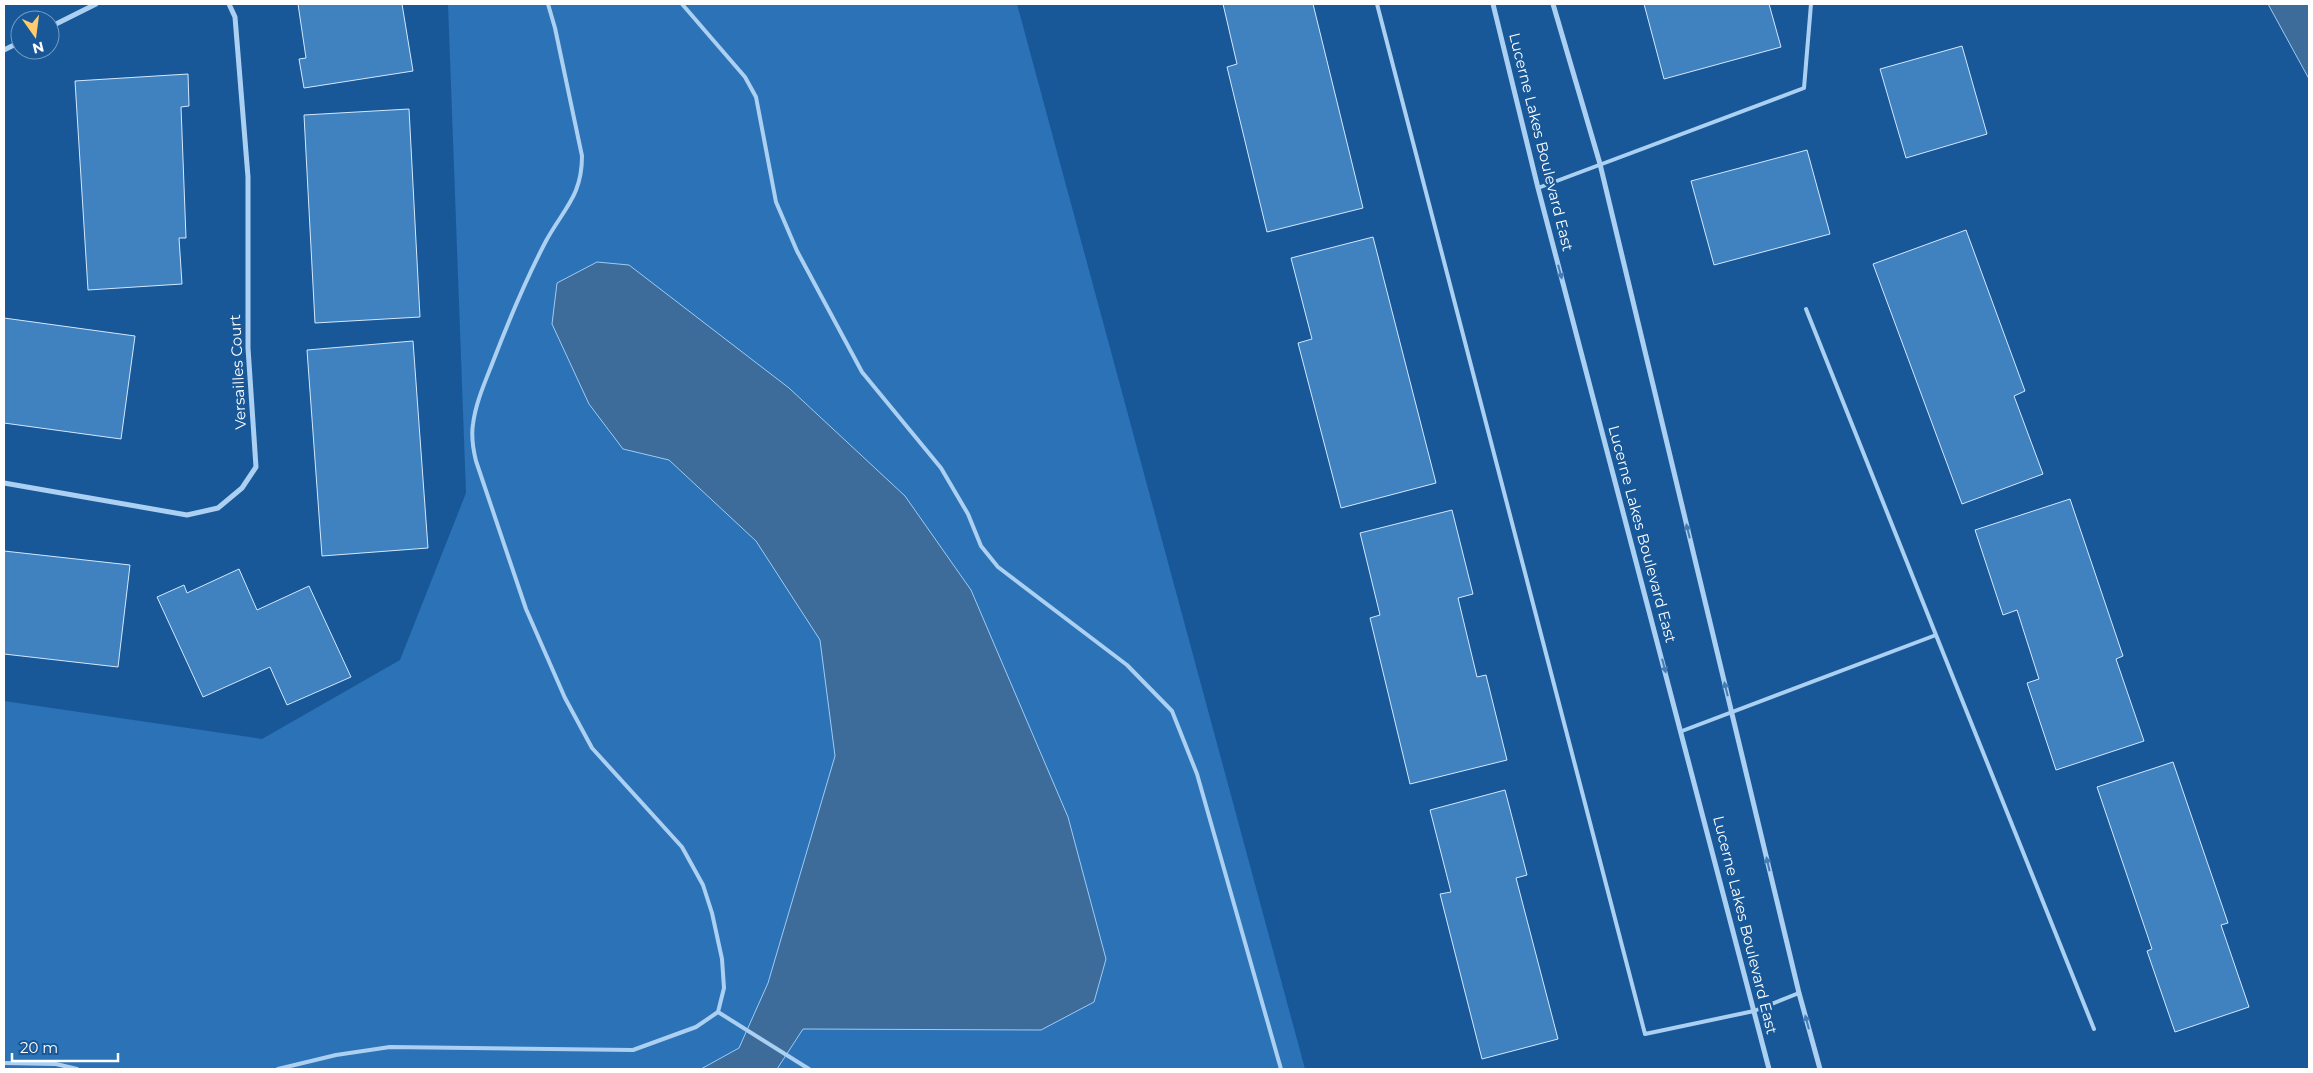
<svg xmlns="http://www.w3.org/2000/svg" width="2313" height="1073" viewBox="0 0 2313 1073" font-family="Montserrat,sans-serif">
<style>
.grass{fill:#2b72b6}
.water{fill:#3e6c9a;stroke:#9ecbf4}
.building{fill:#4081bf;stroke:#d3e8fc}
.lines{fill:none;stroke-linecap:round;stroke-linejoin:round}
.service{stroke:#acd0f1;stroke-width:4}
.minor{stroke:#acd0f1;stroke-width:5}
.oneway{fill:#447cb3}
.labels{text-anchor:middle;stroke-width:5;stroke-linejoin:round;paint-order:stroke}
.street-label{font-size:15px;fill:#fff;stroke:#185898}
</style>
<rect width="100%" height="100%" fill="#185898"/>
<!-- grass -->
<path class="grass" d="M448,4h569l288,1065h-1301v-368l258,38 138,-79 66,-167z"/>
<!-- water -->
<path class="water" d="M2268,4h41v75z
M597,262l32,3 160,123 116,108 66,94 97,227 38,142 -12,43 -53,28 -238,-1 -26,40h-76l38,-21 29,-65 67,-227 -15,-116 -64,-99 -87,-81 -46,-11 -34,-45 -37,-80 5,-41z"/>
<!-- building -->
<path class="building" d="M298,4h104l11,67 -109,17 -5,-29 7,-1z
M1223,4h90l50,204 -96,24 -40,-165 10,-3z
M1644,4h125l12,43 -117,32z
M1962,46l25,88 -81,24 -26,-89z
M188,74l1,32 -8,1 5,131h-7l3,46 -94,6 -13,-209z
M409,109l11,208 -105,6 -11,-208z
M1807,150l23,84 -116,31 -23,-84z
M1966,230l59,161 -11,5 29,78 -81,30 -89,-240z
M1373,237l63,246 -95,25 -43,-165 14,-4 -21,-81z
M4,318l131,18 -14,103 -117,-16z
M413,341l15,207 -106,8 -15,-206z
M2070,499l53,157 -7,3 28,82 -88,29 -29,-87 12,-4 -22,-69 -14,5 -28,-85z
M1452,510l21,84 -15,4 19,79 9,-2 21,85 -97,24 -40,-166 10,-3 -20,-82z
M4,551l126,14 -12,102 -114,-13z
M239,569l18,41 52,-24 42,91 -64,28 -17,-38 -67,30 -46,-100 27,-12 3,8z
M2173,762l55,161 -7,2 28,82 -74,25 -28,-81 5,-2 -55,-162z
M1505,790l22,85 -11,3 42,161 -76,20 -42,-165 11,-2 -21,-82z"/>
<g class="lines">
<!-- service -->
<path class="service" d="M682,4l63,73 11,20 20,105 21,49 65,121 79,96 27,46 13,32 17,21 129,98 45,46 25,63 84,295
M1377,4l268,1030 109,-23 45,-18
M1538,188l266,-100 7,-84
M1806,309l130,326
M1682,731l254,-96 158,394
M718,1012l91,57
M4,1063l52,1 21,5
M278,1069l58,-14 54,-8 243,3 63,-23 22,-15 6,-24 -2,-29 -10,-46 -9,-28 -21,-38 -90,-99 -27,-50 -39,-89 -50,-148c-3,-12 -5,-24 -3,-37 3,-23 13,-44 21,-65 15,-39 32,-80 52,-118 18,-33 36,-45 36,-85l-27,-128 -7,-24"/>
<!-- minor -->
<path class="minor" d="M1493,4l45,184 231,881
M1553,4l47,160 199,829 21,76
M50,27l46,-23
M4,50l16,-8
M4,483l183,32 31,-7 24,-20 14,-21 -8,-119v-171l-13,-160 -6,-13"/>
</g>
<!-- one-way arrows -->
<defs><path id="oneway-solid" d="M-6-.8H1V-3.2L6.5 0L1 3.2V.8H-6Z" transform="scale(1.25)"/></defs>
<g class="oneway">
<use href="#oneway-solid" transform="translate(1560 272) rotate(75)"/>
<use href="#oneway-solid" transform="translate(1688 531) rotate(-104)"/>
<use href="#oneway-solid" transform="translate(1664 666) rotate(75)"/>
<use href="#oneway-solid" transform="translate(1726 689) rotate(-104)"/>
<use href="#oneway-solid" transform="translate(1768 864) rotate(-103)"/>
<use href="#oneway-solid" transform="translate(1807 1022) rotate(-105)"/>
</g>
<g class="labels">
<!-- street labels -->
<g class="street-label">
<text transform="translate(1541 142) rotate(76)" y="5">Lucerne Lakes Boulevard East</text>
<text transform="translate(238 372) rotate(-93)" y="5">Versailles Court</text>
<text transform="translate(1642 534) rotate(75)" y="5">Lucerne Lakes Boulevard East</text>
<text transform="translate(1745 925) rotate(76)" y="5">Lucerne Lakes Boulevard East</text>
</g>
</g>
<!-- border -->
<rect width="2313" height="1073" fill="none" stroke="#ffffff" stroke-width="10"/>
<!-- north arrow -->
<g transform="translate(35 35) rotate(166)"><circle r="24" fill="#185898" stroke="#749bc1"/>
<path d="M0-4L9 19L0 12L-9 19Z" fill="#ffcb6c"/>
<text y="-8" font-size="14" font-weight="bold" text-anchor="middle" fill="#ffffff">N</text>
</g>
<!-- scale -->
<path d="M12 1053v8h106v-8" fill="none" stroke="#ffffff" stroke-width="2.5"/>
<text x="20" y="1053" font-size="15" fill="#ffffff" stroke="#185898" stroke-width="4" paint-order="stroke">20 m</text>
</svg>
